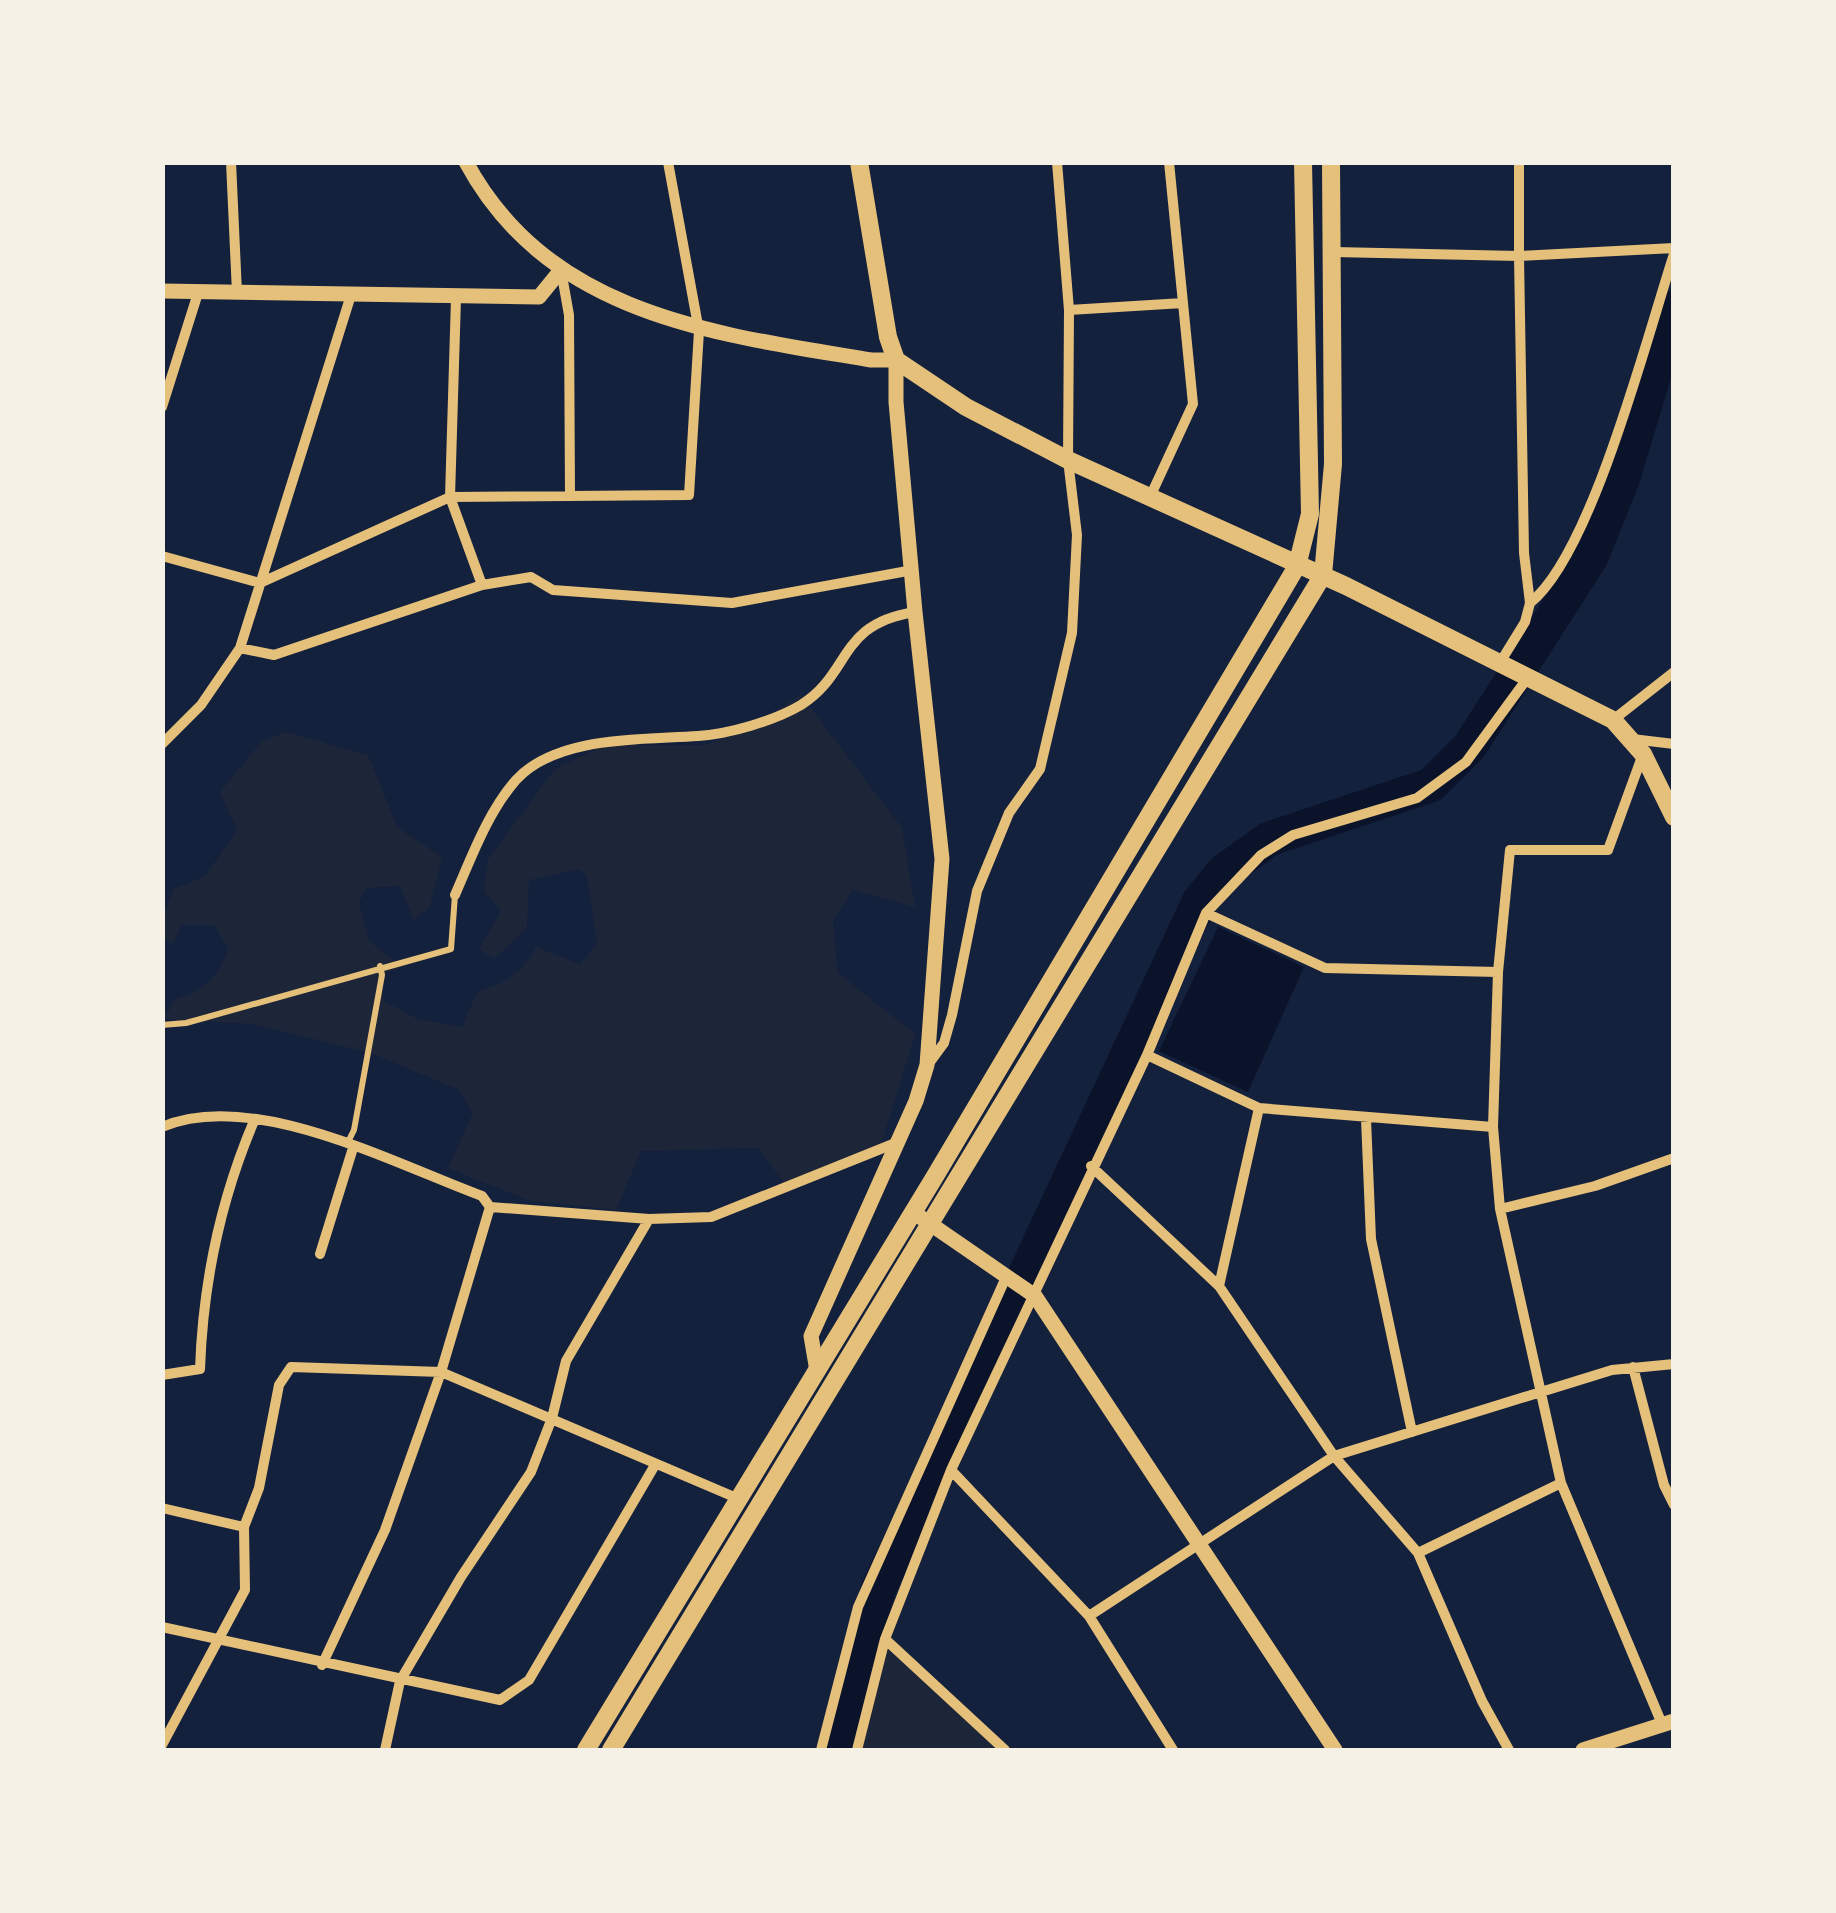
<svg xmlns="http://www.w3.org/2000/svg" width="1836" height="1913" viewBox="0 0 1836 1913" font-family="'Public Sans',sans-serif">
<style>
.green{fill:#1d2539}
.water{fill:#0b132b}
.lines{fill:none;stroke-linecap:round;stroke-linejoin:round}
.river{stroke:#0b132b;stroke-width:35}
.service{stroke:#e5c07b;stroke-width:6}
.minor{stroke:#e5c07b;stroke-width:10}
.tertiary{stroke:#e5c07b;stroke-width:15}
.primary{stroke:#e5c07b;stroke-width:18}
</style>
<rect width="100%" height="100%" fill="#14213d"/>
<!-- green -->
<path class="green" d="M801,695l101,133 13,79 -62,-17 -20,31 5,52 77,61 -35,114 -92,40 -30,-40 -117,3 -25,59 -85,-9 -83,-33 25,-55 -14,-23 -88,-37 -119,-29 -89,-5 13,-20c28,-8 44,-23 52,-50l-14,-24h-33l-8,19 -10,-6 -1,-20 12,-29 31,-13 32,-46 -17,-38 42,-51 24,-9 82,23 29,72 45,30 -12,49 -16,14 -14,-34 -33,2 -8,14 10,39 33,26 -24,9 6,25 34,18 44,8 15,-35c28,-9 45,-18 59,-45l44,17 17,-20 -10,-67 -7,-8 -51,11 -2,48 -33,31 -15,-10 22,-38 -17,-19 4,-33 66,-89 49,-25h101l42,-15z
M886,1644l115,106h-141z"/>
<!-- water -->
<path class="water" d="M1218,927l86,40 -56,125 -89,-41z"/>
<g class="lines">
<!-- river -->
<path class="river" d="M836,1750l42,-160 321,-688 24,-30 46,-33 162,-54 39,-39 121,-189 31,-77 52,-172"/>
<!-- service -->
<path class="service" d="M162,1025l24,-2 265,-74 4,-54
M347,1144l7,-14 28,-155 -2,-9"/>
<!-- minor -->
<path class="minor" d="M231,162l6,131
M1334,252l185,4v-94
M561,270l8,45 1,181
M1069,310l114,-7
M162,407l36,-114
M1150,497l43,-93 -24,-242
M162,556l98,27 190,-86 6,-199
M482,585l49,-8 22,13 179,13 181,-33
M1530,603c62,-49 117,-267 144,-349
M240,648l34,7 208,-70 -32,-88 239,-2 10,-164 -31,-169
M1501,661l24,-39 5,-19 -6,-50 -5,-297 155,-8
M1613,720l61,-48
M1632,739l42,5
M162,744l39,-39 39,-57 111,-353
M1643,754l-35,96h-98l-12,122 -5,155 7,82 61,274 101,241
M455,895c17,-39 33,-83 61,-115 41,-45 128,-40 182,-44 31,-2 76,-15 103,-31 51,-32 36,-81 114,-93
M1206,913l119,55 173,4
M1147,1055l112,53 234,19
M930,1062l14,-19 8,-28 25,-124 32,-78 31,-44 32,-136 5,-98 -9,-75 1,-150 -12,-148
M1259,1108l-40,178 115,170 84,97 64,148 27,49
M1366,1119l5,120 41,193
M162,1127c90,-39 233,37 320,69l8,11 159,12
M1091,1166l128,120
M1500,1209l95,-23 79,-28
M320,1254l33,-106
M1633,1367l31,118 10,20
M162,1375l38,-6c3,-87 20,-168 54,-248
M951,1470l138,146 84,134
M162,1508l82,19
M1418,1553l143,-70
M1089,1616l245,-160 278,-86 62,-6
M162,1627l338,73 29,-20 126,-215
M885,1639l120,111
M322,1665l63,-135 56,-158 49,-165
M162,1745l83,-155 -1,-63 15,-39 20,-103 12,-18 150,5 298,127
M385,1750l15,-69 61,-104 70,-105 21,-54 14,-57 83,-142 62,-2 187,-75
M821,1750l37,-143 149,-332
M857,1750l28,-111 66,-169 196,-415 59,-142 55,-58 32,-20 124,-37 49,-36 63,-86"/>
<!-- tertiary -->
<path class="tertiary" d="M466,162c83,154 250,172 405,198h25v42l19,210 27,247 -15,206 -11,36 -105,235 6,35
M162,291l377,6 22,-27
M913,1212l122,84 300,454
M1583,1750l91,-29"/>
<!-- primary -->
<path class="primary" d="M859,162l29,175 8,23 70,47 102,53 278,126 267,134 30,34 31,63
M586,1750l348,-572 363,-612 13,-52 -7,-352
M611,1750l712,-1175 10,-111 -2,-302"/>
</g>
<!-- border -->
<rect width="1836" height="1913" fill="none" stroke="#f6f1e7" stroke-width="330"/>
</svg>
